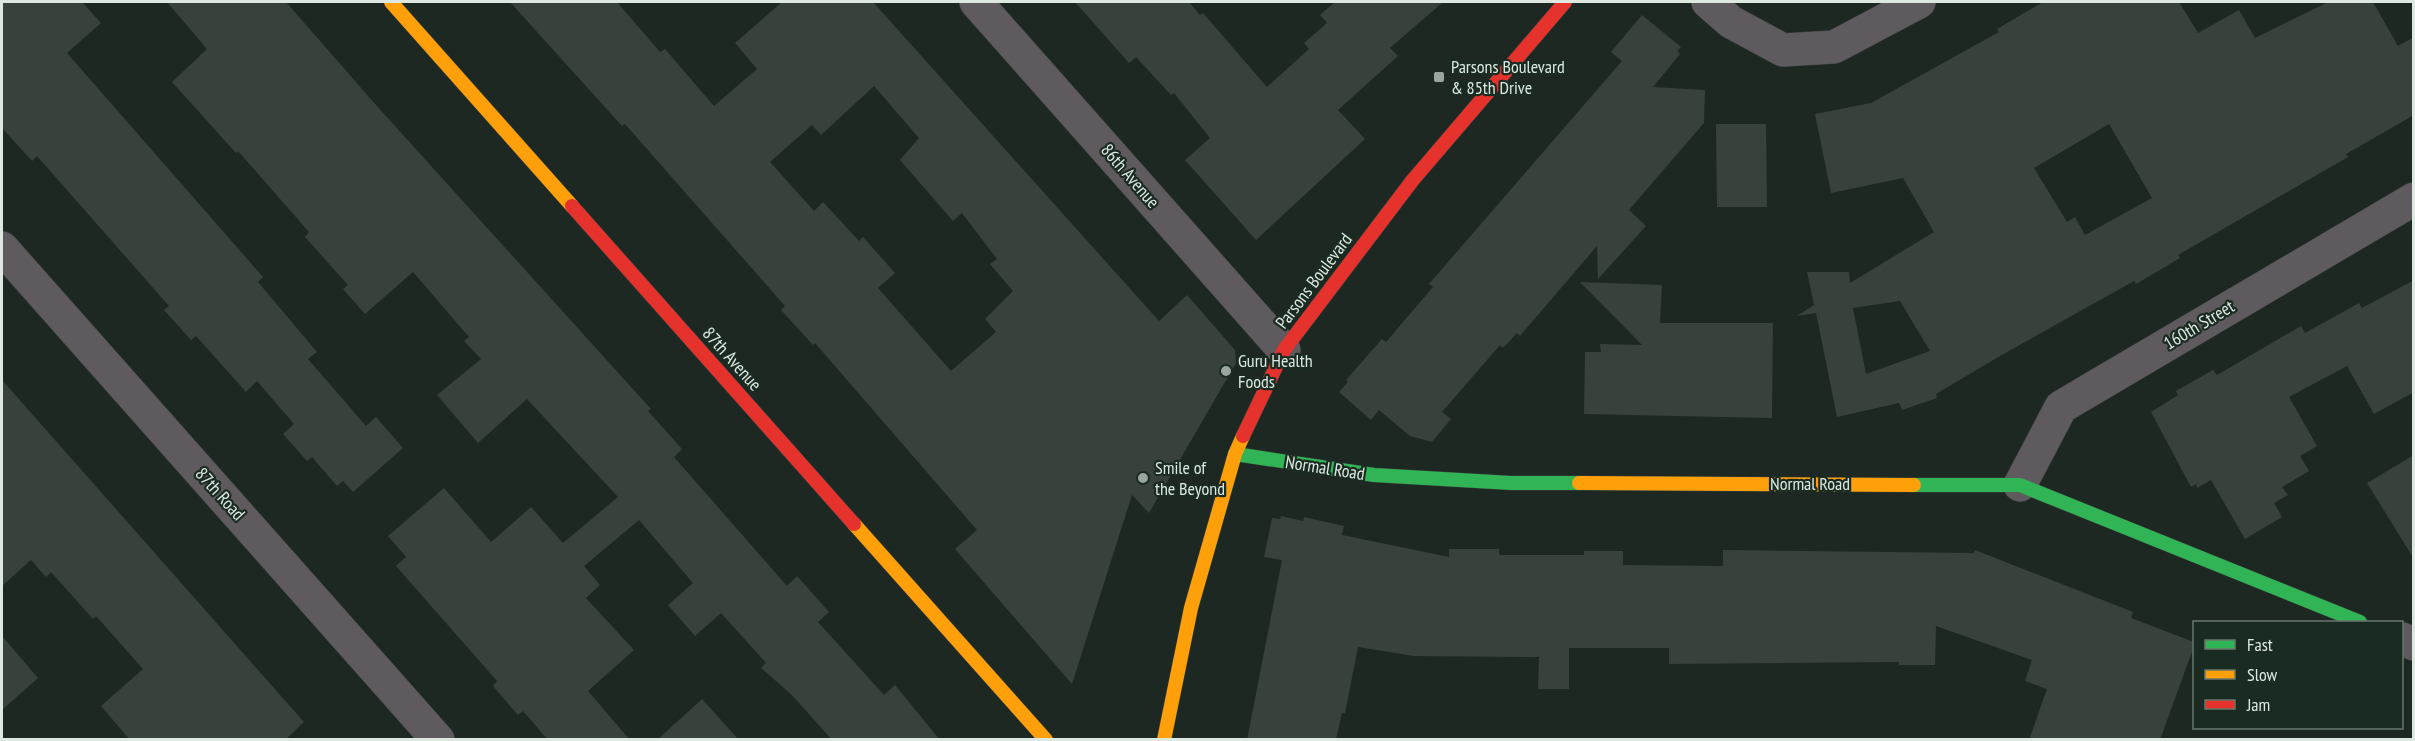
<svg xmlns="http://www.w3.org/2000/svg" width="2415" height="741" viewBox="0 0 2415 741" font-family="'PT Sans Narrow',sans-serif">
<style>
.building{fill:#39413d;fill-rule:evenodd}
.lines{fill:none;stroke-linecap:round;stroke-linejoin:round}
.street-casing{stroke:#3a423e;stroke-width:34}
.fast-casing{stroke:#3a423e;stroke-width:15}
.slow-casing{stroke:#3a423e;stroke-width:15}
.jam-casing{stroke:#3a423e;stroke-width:15}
.street{stroke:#5f5a5e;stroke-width:33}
.fast{stroke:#30b455;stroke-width:14}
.slow{stroke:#ff9f0a;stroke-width:14}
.jam{stroke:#e5322d;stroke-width:14}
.poi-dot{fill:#9aa59e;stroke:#1a2c22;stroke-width:2}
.labels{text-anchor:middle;stroke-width:4.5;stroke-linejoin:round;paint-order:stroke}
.poi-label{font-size:18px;fill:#dde8e1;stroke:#1a2c22;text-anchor:start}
.street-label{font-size:18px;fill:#dde8e1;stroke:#1a2c22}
</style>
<rect width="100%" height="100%" fill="#1e2823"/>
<!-- building -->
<path class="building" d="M2,2h80l19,21 -34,30 196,224 -5,5 59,70 -9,7 58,67 10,-9 27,31 -50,44 -10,-11 -6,5 -25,-29 -5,4 -24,-27 11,-10 -37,-43 -11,11 -50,-56 -5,4 -27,-30 5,-4 -132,-150 -5,5 -30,-33z
M167,2h119l90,103 275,304 -3,2 34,38 -8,8 113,129 10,-10 32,36 -11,10 66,73 11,-10 45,55h-108l-40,-45 -31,-27 5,-5 -45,-50 -26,23 -27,-31 25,-22 -54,-63 -55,46 16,19 -14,13 48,52 -46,41 42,49h-82l-25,-29 -5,4 -25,-29 4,-5 -101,-115 10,-9 -18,-21 56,-48 47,54 40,-35 32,36 55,-46 -91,-98 -49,44 -41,-48 44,-36 -17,-18 5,-4 -56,-65 -48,42 -22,-25 5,-4 -43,-48 4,-5 -71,-81 -2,2 -64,-71 35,-33z
M510,2h107l43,50 5,-3 49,57 43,-37 -22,-26 47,-41h91l286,319 28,-26 48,55 1,13 -87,150 -17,-18 -60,189 -117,-135 22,-19 -162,-187 -2,2 -32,-35 4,-4 -160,-182 -3,2zM874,86l45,52 -19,22 53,61 9,-8 35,46 -7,5 23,27 -28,28 11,13 -45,39 -73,-83 17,-15 -32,-36 -4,4 -36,-39 -9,9 -44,-49 42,-37 9,10z
M1075,2h114l11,13 3,-2 64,74 42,-38 -5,-6 23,-20 -7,-8 15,-13h108l-53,46 8,8 -60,54 27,29 -109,101 -71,-80 25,-22 -36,-45 -3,2 -35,-38 -7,6z
M2043,2h136l19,31 41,-23 16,28 73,-36h45l25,44 16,-9v78l-68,39 2,3 -170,98 2,3 -44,26 -2,-3 -134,75 -64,38 1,4 -35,12 -3,-7 -62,14 -21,-104 -19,3 17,-11 -7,-33h42l1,11 84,-51 -31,-54 -72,15 -16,-79 56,-11 128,-71 -2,-3zM2109,124l43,74 -67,37 -10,-18 -8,5 -33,-54zM1900,301l30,50 -64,23 -13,-66z
M1642,15l39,32 -4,4 3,3 -27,33 52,3 -1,33 -75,87 17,16 -48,53 -1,-33 -77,90 -3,-3 -14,15 -3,-3 -58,67 9,7 -19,23 -22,-6 -31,-26 -8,10 -32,-28 9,-10 -2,-2 36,-41 4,3 47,-55 -4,-3 193,-223 -11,-9z
M1716,124h50l1,83h-50z
M2414,280v112l-40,22 -27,-48 -58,31 28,49 -17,10 9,15 -27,16 6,8 -14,8 8,14 -37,22 -34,-59 -14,8 -1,-4 -5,3 -40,-75 27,-17 -2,-4 37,-21 4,5 84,-49 4,7 54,-30 3,5z
M1580,282l82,3 -2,38h113l-1,95 -188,-4 1,-62h16l-1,-8 42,1z
M2,380l302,342 -19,18h-155l-29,-34 42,-37 -47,-53 -3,3 -42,-47 -5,5 -15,-17 -29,26z
M2414,455v104l-47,-76z
M1281,516l22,5 1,-4 40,9 -2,9 107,22v-8h50v6h85v-4h39v14l100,1v-16l251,3 1,-3 158,62 -2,6 63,24v4l-34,94h-131l18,-51 -22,-8 7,-21 -96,-34 -1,39h-36v-3l-230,2v-16h-100v41h-31l1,-32 -125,-1 -56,-9 -13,66h-3l-6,27h-89l35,-180 -18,-3 8,-39 8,1z
M2,636l36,42 -36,32z
M702,699l37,41h-82z"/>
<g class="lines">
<!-- street casing -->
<g class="street-casing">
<path id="street" d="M976,2l308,348
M1708,2l23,20 52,28 51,-3 85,-45
M2,248l436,492
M2020,485l41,-78 353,-208
M2402,639l12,5"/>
</g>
<!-- fast casing -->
<g class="fast-casing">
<path id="fast" d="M1235,454l139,21 137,8h68
M1914,485h106l340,137"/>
</g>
<!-- slow casing -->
<g class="slow-casing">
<path id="slow" d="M391,2l181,204
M1579,483l335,2
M854,524l192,216
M1164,740l27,-132 44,-154 8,-18"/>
</g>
<!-- jam casing -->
<g class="jam-casing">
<path id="jam" d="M572,206l282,318
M1243,436l41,-86 128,-169 153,-179"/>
</g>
<!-- street -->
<use href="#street" class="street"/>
<!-- fast -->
<use href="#fast" class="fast"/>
<!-- slow -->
<use href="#slow" class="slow"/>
<!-- jam -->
<use href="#jam" class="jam"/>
</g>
<!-- markers -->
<g class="poi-dot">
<rect x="1433" y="71" width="12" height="12" rx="3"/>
<circle cx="1226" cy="371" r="6"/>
<circle cx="1143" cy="478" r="6"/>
</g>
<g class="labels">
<!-- poi labels -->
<g class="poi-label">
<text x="1451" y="73">Parsons Boulevard<tspan x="1451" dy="21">&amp; 85th Drive</tspan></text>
<text x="1238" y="367">Guru Health<tspan x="1238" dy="21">Foods</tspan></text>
<text x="1155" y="474">Smile of<tspan x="1155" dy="21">the Beyond</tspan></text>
</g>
<!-- street labels -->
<g class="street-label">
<text transform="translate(1130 176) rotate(49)" y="6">86th Avenue</text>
<text transform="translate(1314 281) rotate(-53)" y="6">Parsons Boulevard</text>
<text transform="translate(2199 325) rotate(-31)" y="6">160th Street</text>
<text transform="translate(732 359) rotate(48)" y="6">87th Avenue</text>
<text transform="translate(1325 468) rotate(9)" y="6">Normal Road</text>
<text x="1810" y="490">Normal Road</text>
<text transform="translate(220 494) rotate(48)" y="6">87th Road</text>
</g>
</g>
<!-- border -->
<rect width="2415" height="741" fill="none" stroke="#dde8e1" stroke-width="6"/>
<!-- legend -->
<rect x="2193" y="621" width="210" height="108" fill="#1a2c22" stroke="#68776e" stroke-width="1.5"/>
<rect x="2205" y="640" width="30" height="9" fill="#30b455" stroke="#68776e" stroke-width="1.5"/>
<text x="2247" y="651" font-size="18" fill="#dde8e1">Fast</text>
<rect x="2205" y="670" width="30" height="9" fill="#ff9f0a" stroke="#68776e" stroke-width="1.5"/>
<text x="2247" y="681" font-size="18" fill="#dde8e1">Slow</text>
<rect x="2205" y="700" width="30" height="9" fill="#e5322d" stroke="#68776e" stroke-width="1.5"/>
<text x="2247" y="711" font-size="18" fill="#dde8e1">Jam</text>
</svg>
